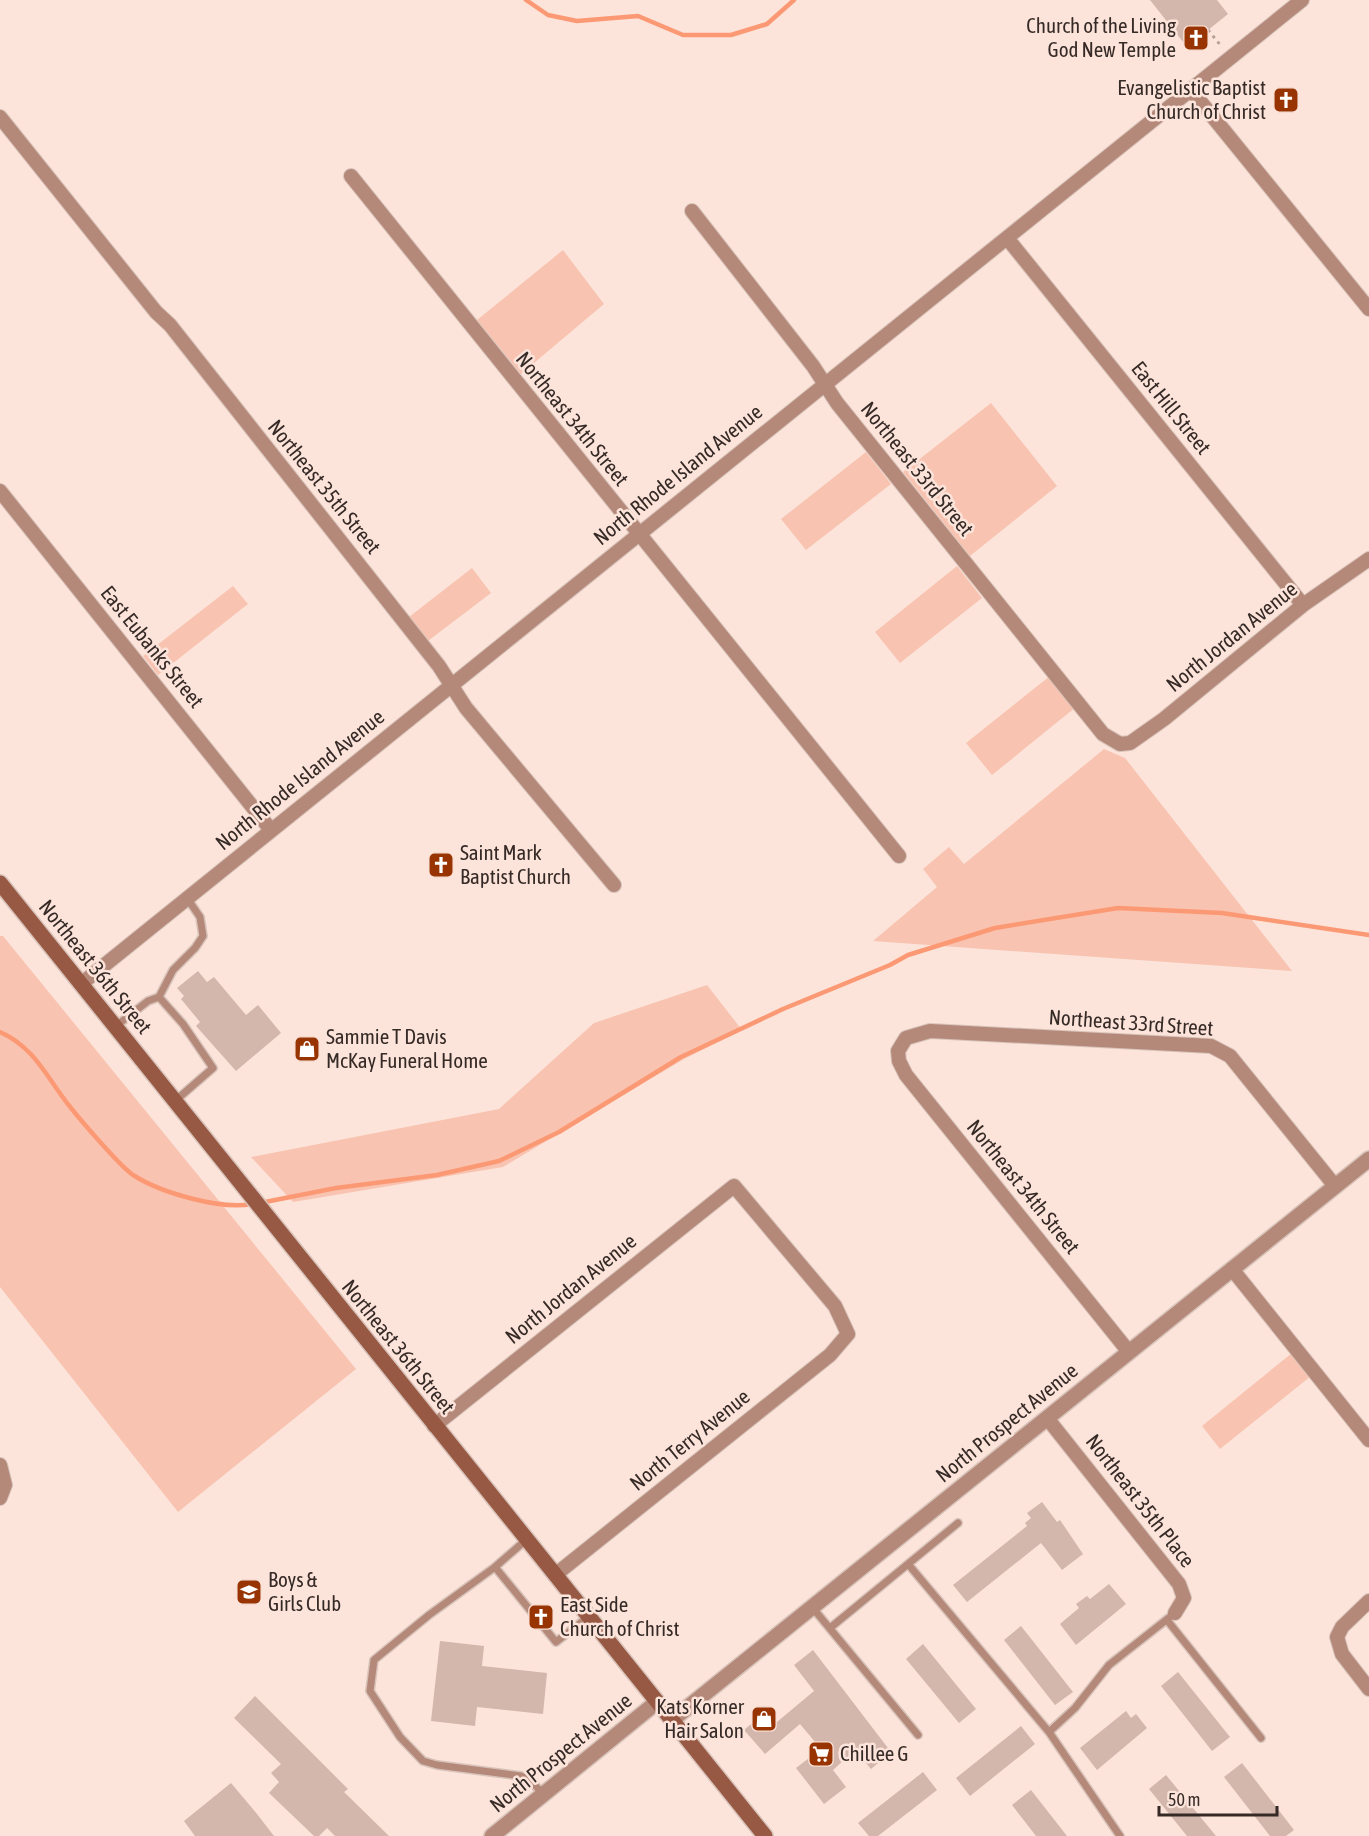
<svg xmlns="http://www.w3.org/2000/svg" width="1369" height="1836" viewBox="0 0 1369 1836" font-family="'Asap Condensed',sans-serif">
<style>
.green{fill:#f8c4b1}
.lines{fill:none;stroke-linecap:round;stroke-linejoin:round}
.stream{stroke:#fc9975;stroke-width:4.5}
.building{fill:#d3b6ac}
.service-casing{stroke:#d8c3ba;stroke-width:10}
.minor-casing{stroke:#d8c3ba;stroke-width:16}
.tertiary-casing{stroke:#d8c3ba;stroke-width:18}
.secondary-casing{stroke:#d8c3ba;stroke-width:18}
.path{stroke:#b6a29b;stroke-width:3;stroke-dasharray:3 4.5;stroke-linecap:butt}
.service{stroke:#b48979;stroke-width:7}
.minor{stroke:#b48979;stroke-width:14}
.tertiary{stroke:#b48979;stroke-width:15}
.secondary{stroke:#975943;stroke-width:15}
.labels{text-anchor:middle;stroke-width:5;stroke-linejoin:round;paint-order:stroke}
.poi-label{font-size:21px;fill:#362a26;stroke:#fce4db;text-anchor:start}
.street-label{font-size:21px;fill:#362a26;stroke:#fce4db}
</style>
<rect width="100%" height="100%" fill="#fce4db"/>
<!-- green -->
<path class="green" d="M563,250l41,54 -83,70 -44,-54z
M991,403l66,83 -87,70 -67,-84z
M866,452l25,32 -85,66 -25,-31z
M957,566l25,32 -82,65 -25,-31z
M472,568l19,25 -63,48 -19,-24z
M233,586l15,18 -90,71 -15,-19z
M1050,676l26,31 -84,68 -26,-32z
M1104,749l21,9 167,213 -419,-30 64,-54 -14,-18 26,-22 15,17z
M0,936h3l353,433 -178,143 -178,-225z
M707,985l35,45 -58,29 -181,108 -210,35 -42,-45 248,-48 95,-86z
M1292,1353l19,23 -91,73 -18,-23z"/>
<g class="lines">
<!-- stream -->
<path class="stream" d="M526,0l22,15 29,6 61,-5 45,19h48l36,-11 27,-24
M0,1032c35,15 48,48 71,76 12,15 49,58 62,67 28,18 88,35 119,29
M260,1203l76,-15 101,-13 62,-14 60,-29 122,-75 102,-48 107,-44 18,-10 87,-27 123,-20 104,5 147,22"/>
</g>
<!-- building -->
<path class="building" d="M1150,0h67l11,14 -41,33z
M198,971l9,11 7,-5 32,38 12,-10 23,28 -45,38 -40,-45 4,-4 -19,-23 3,-3 -7,-8z
M1042,1502l15,20 3,-2 23,34 -21,16 -21,-27 -74,59 -14,-17 74,-59 -2,-3 6,-5 -4,-5z
M1109,1584l17,20 -50,41 -16,-21 19,-16 -3,-4 11,-8 3,3z
M1021,1626l52,66 -18,13 -51,-65z
M440,1641l44,5 -2,20 65,7 -4,41 -66,-7 -2,19 -44,-5z
M923,1644l53,65 -17,14 -53,-64z
M813,1650l78,102 -20,17 -16,-19 -22,20 13,17 -22,17 -28,-36 25,-19 -21,-25 -35,30 -21,-24 24,-20 9,12 37,-31 -20,-26z
M1178,1672l52,65 -18,14 -51,-65z
M255,1696l93,93 -4,3 45,44h-54l-8,-8 -8,8h-5l-45,-43 10,-11 -8,-9 10,-9 -47,-46z
M1126,1711l5,7 5,-4 11,14 -50,42 -17,-22z
M1021,1726l14,18 -65,52 -14,-18z
M1242,1763l52,67 -8,6h-16l-46,-59z
M923,1772l14,18 -59,46h-9l-11,-13z
M1166,1775l50,61h-29l-38,-47z
M231,1783l26,31 17,22h-79l-11,-15z
M1031,1790l36,46h-31l-24,-31z"/>
<g class="lines">
<!-- service casing -->
<g class="service-casing">
<path id="service" d="M159,997l14,-27 22,-22 8,-12 -3,-19 -13,-19
M116,1026l32,-25 11,-4 24,27 30,44 -38,33
M526,1540l-31,27 61,75 32,-25
M908,1564l141,168 71,104
M495,1567l-66,48 -55,45 -4,31 30,46 23,24 14,4 84,11 10,5 12,13
M812,1607l106,128
M1167,1620l94,118
M830,1628l128,-105
M1049,1732l26,-24 34,-43 66,-52"/>
</g>
<!-- minor casing -->
<g class="minor-casing">
<path id="minor" d="M1191,90l178,219
M0,117l156,195 14,13 269,341 27,42 148,177
M351,176l548,680
M692,211l121,155 24,37 266,331 17,10 10,-1 34,-24 139,-114 66,-46
M1007,238l296,367
M0,491l271,339
M81,984l1221,-984
M1232,1269l137,171
M1129,1352l-223,-277 -7,-14 -1,-10 8,-13 24,-7 281,15 19,10 105,130
M1047,1418l132,166 5,14 -9,15
M434,1426l300,-240 101,120 13,28 -18,21 -275,220
M0,1465l5,20 -5,13
M1369,1601l-27,26 -5,10 5,17 27,35"/>
</g>
<!-- tertiary casing -->
<g class="tertiary-casing">
<path id="tertiary" d="M672,1720l697,-561
M492,1836l165,-134"/>
</g>
<!-- secondary casing -->
<g class="secondary-casing">
<path id="secondary" d="M0,883l765,953"/>
</g>
<!-- path -->
<path class="path" d="M1208,30l14,17"/>
<!-- service -->
<use href="#service" class="service"/>
<!-- minor -->
<use href="#minor" class="minor"/>
<!-- tertiary -->
<use href="#tertiary" class="tertiary"/>
<!-- secondary -->
<use href="#secondary" class="secondary"/>
</g>
<!-- icons -->
<defs>
<g id="church-square" transform="scale(1.35)"><rect x="-9" y="-9" width="18" height="18" rx="4" fill="#983402" stroke="#fce4db"/><path d="M-1.2-6h2.4v3.5h3.3v2.4h-3.3V6h-2.4V-.1h-3.3v-2.4h3.3Z" fill="#fff"/></g>
<g id="shop-square" transform="scale(1.35)"><rect x="-9" y="-9" width="18" height="18" rx="4" fill="#983402" stroke="#fce4db"/><path d="M-5-2.5h2.3a2.7 3.5 0 0 1 5.4 0H5L5.5 6h-11ZM-1.5-2.5h3a1.5 2.3 0 0 0-3 0Z" fill="#fff"/></g>
<g id="school-square" transform="scale(1.35)"><rect x="-9" y="-9" width="18" height="18" rx="4" fill="#983402" stroke="#fce4db"/><path d="M0-5L7-2L0 1L-7-2ZM-4 1L0 2.5L4 1V4Q0 6-4 4Z" fill="#fff"/></g>
<g id="supermarket-square" transform="scale(1.35)"><rect x="-9" y="-9" width="18" height="18" rx="4" fill="#983402" stroke="#fce4db"/><path d="M-6-5.5h2.5l.6 2H6L4.5 2H-2.5L-4.4-4H-6ZM-1.5 3.2a1.3 1.3 0 1 0 .1 0ZM3 3.2a1.3 1.3 0 1 0 .1 0Z" fill="#fff"/></g>
</defs>
<g fill-rule="evenodd">
<use href="#church-square" x="1196" y="38"/>
<use href="#church-square" x="1286" y="100"/>
<use href="#church-square" x="441" y="865"/>
<use href="#shop-square" x="307" y="1049"/>
<use href="#school-square" x="249" y="1592"/>
<use href="#church-square" x="541" y="1617"/>
<use href="#shop-square" x="764" y="1719"/>
<use href="#supermarket-square" x="821" y="1754"/>
</g>
<g class="labels">
<!-- poi labels -->
<g class="poi-label">
<text x="1176" y="33" text-anchor="end">Church of the Living<tspan x="1176" dy="24">God New Temple</tspan></text>
<text x="1266" y="95" text-anchor="end">Evangelistic Baptist<tspan x="1266" dy="24">Church of Christ</tspan></text>
<text x="460" y="860">Saint Mark<tspan x="460" dy="24">Baptist Church</tspan></text>
<text x="326" y="1044">Sammie T Davis<tspan x="326" dy="24">McKay Funeral Home</tspan></text>
<text x="268" y="1587">Boys &amp;<tspan x="268" dy="24">Girls Club</tspan></text>
<text x="560" y="1612">East Side<tspan x="560" dy="24">Church of Christ</tspan></text>
<text x="744" y="1714" text-anchor="end">Kats Korner<tspan x="744" dy="24">Hair Salon</tspan></text>
<text x="840" y="1761">Chillee G</text>
</g>
<!-- street labels -->
<g class="street-label">
<text transform="translate(1171 408) rotate(51)" y="7">East Hill Street</text>
<text transform="translate(572 419) rotate(51)" y="7">Northeast 34th Street</text>
<text transform="translate(917 469) rotate(51)" y="7">Northeast 33rd Street</text>
<text transform="translate(678 475) rotate(-39)" y="7">North Rhode Island Avenue</text>
<text transform="translate(324 487) rotate(51)" y="7">Northeast 35th Street</text>
<text transform="translate(1232 637) rotate(-39)" y="7">North Jordan Avenue</text>
<text transform="translate(152 647) rotate(51)" y="7">East Eubanks Street</text>
<text transform="translate(300 780) rotate(-39)" y="7">North Rhode Island Avenue</text>
<text transform="translate(95 967) rotate(51)" y="7">Northeast 36th Street</text>
<text transform="translate(1131 1023) rotate(4)" y="7">Northeast 33rd Street</text>
<text transform="translate(1023 1187) rotate(51)" y="7">Northeast 34th Street</text>
<text transform="translate(571 1289) rotate(-39)" y="7">North Jordan Avenue</text>
<text transform="translate(398 1347) rotate(51)" y="7">Northeast 36th Street</text>
<text transform="translate(1007 1423) rotate(-39)" y="7">North Prospect Avenue</text>
<text transform="translate(690 1440) rotate(-39)" y="7">North Terry Avenue</text>
<text transform="translate(1140 1501) rotate(52)" y="7">Northeast 35th Place</text>
<text transform="translate(561 1753) rotate(-39)" y="7">North Prospect Avenue</text>
</g>
</g>
<!-- scale -->
<path d="M1159 1806v9h118v-9" fill="none" stroke="#362a26" stroke-width="3"/>
<text x="1168" y="1806" font-size="18" fill="#362a26" stroke="#fce4db" stroke-width="4.5" paint-order="stroke">50 m</text>
</svg>
